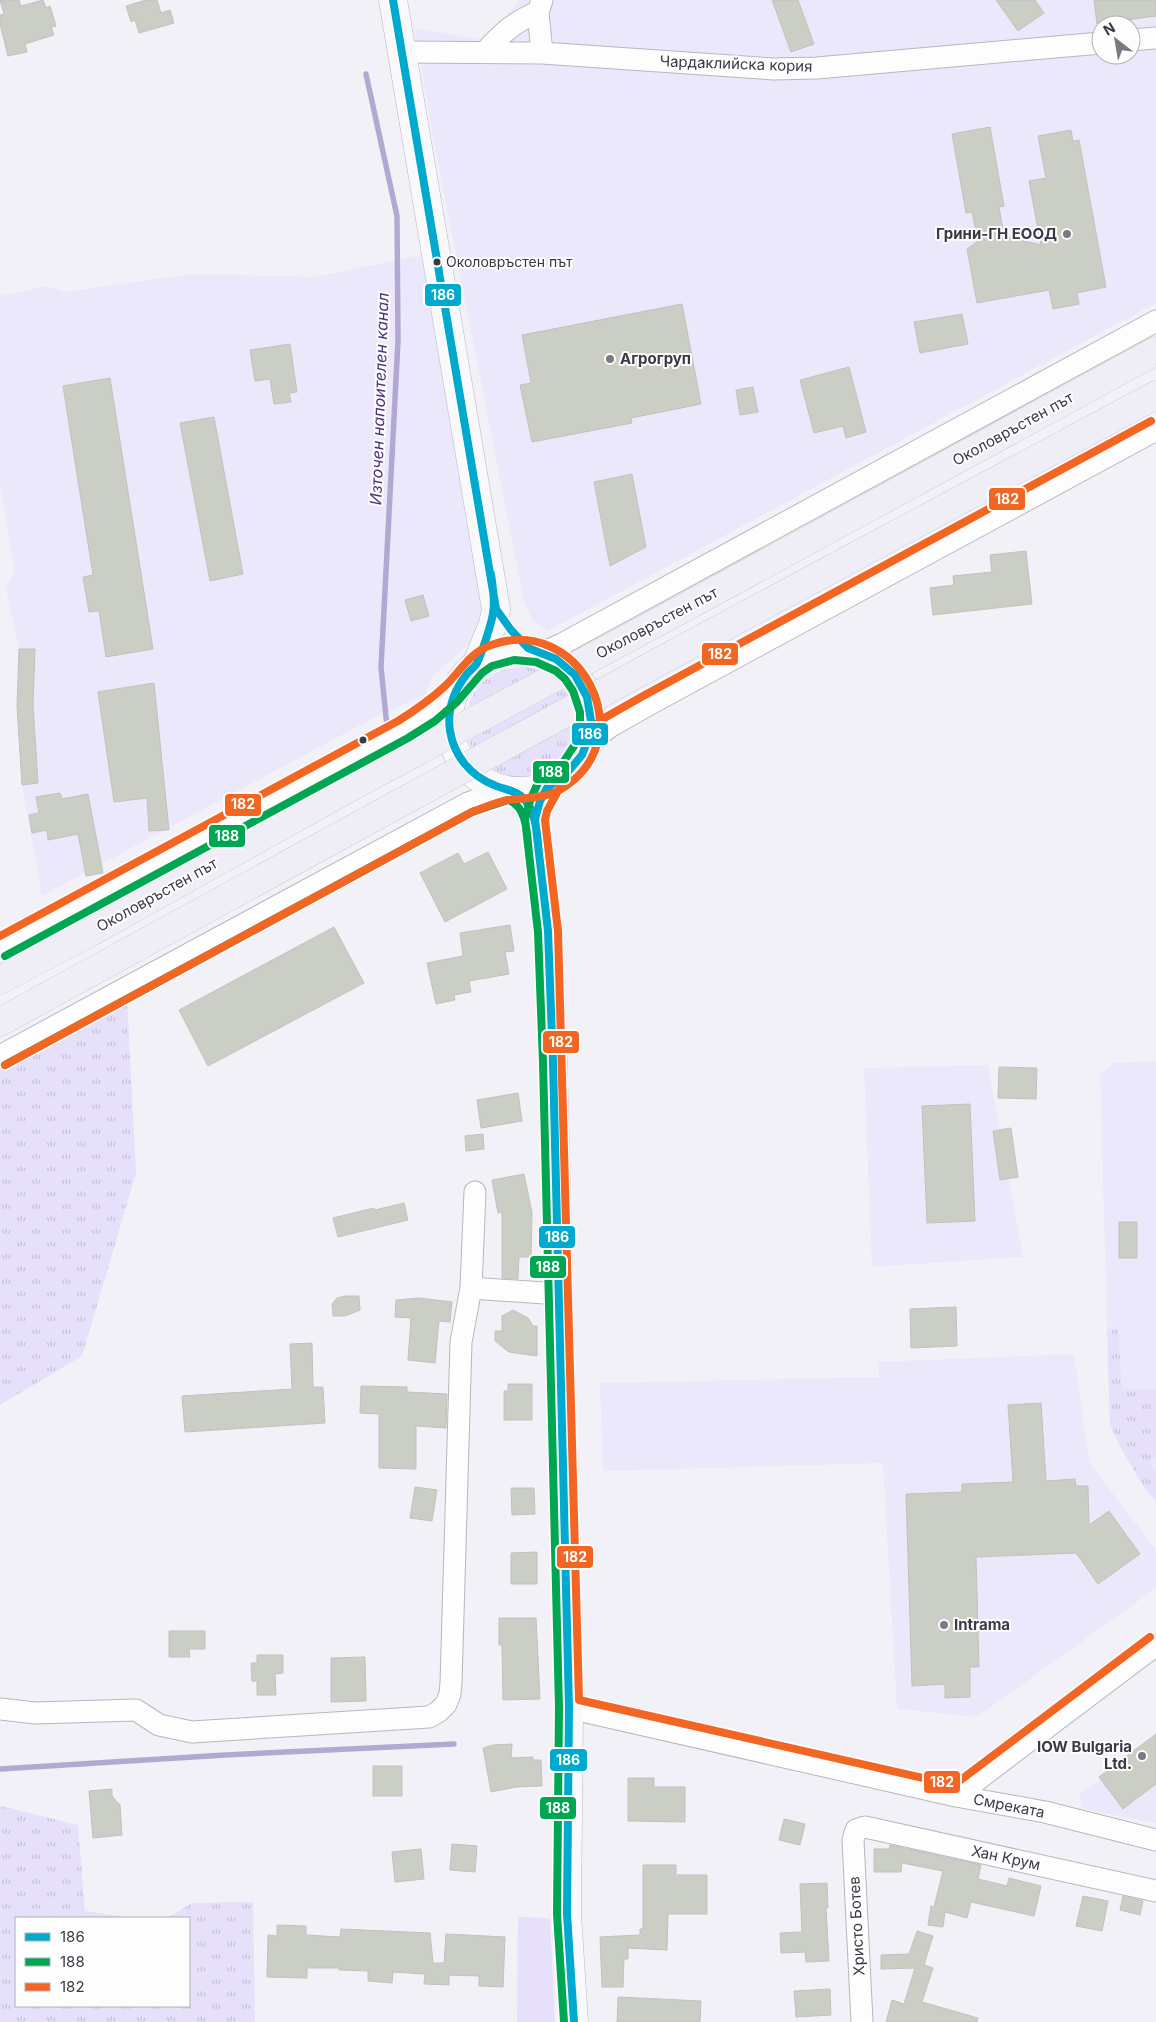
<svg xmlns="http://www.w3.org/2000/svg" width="1156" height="2022" viewBox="0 0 1156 2022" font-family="Inter,sans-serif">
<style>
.built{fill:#ece8fb;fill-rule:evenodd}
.grass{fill:url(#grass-tufts)}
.park{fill:#e6e0fa}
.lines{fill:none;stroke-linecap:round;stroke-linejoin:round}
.stream{stroke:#b3a8d1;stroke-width:5.5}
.building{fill:#cbcec4;stroke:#c0c2bf}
.street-casing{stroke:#b8b6be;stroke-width:23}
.secondary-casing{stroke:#b8b6be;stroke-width:29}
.highway-casing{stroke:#cfcfd3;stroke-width:29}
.street{stroke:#fdfdfe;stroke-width:21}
.secondary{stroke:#f9f9fb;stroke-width:28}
.highway{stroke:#efedf6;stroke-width:28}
.highway-bridge-casing{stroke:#cfcfd3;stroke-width:29;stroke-linecap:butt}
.highway-bridge{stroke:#efedf6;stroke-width:28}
.bus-1-casing{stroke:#fdfdfd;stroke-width:11}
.bus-2-casing{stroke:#fdfdfd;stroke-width:11}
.bus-3-casing{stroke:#fdfdfd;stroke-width:11}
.bus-1{stroke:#00a9ce;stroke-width:8}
.bus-2{stroke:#00a651;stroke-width:8}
.bus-3{stroke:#f26522;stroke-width:8}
.poi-dot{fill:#7c7983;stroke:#fdfdfd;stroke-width:2}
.bus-dot{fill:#3c3945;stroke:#fdfdfd;stroke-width:2}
.labels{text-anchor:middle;stroke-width:4;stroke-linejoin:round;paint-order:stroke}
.bus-label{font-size:14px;fill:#3c3945;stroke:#fdfdfd;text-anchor:start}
.street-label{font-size:15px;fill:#3c3945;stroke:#fdfdfd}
.poi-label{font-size:15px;font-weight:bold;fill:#3c3945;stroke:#fdfdfd;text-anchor:end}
.water-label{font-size:16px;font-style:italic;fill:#4d347a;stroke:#fdfdfd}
.line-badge{stroke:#fdfdfd;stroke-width:2}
.badge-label{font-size:14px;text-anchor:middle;font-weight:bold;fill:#fff}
</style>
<defs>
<pattern id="grass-tufts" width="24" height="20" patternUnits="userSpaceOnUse" patternTransform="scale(1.25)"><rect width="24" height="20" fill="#e6e0fa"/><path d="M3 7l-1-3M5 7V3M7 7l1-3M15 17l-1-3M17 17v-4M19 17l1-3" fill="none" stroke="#c6c1d8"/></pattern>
</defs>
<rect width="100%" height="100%" fill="#f2f1f7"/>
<!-- built -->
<path class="built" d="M519,0h637v303l-608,328 -16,-11 -8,-18 -92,-470 -17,-104 72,12zM1101,25h30v30h-30z
M421,255l65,354 -4,23 -50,45 -7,17 -57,27 -326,175 -20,-111 -5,-79 2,-57 -13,-60 9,-18 -15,-86v-189l48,-10 14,6 131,-18 122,3z
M1156,1061v440l-12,-14 -25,-42 -9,-21 -10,-349 13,-12z
M988,1065l35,192 -151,10 -8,-199z
M1074,1354l15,108 67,88v38l-179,129 -80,-8 -14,-246 -280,8 -3,-88 279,-6 -1,-15z
M1156,1738v85l-73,-14 -4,-14z"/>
<!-- grass -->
<path class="grass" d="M466 722a55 55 0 1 1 110 0a55 55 0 1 1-110 0Z
M127,998l9,175 -54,183 -82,49v-338z
M1107,1329l11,1 4,59h34v68l-8,5 8,11v28l-12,-14 -25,-42 -9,-21z
M0,1806l78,19 7,86 48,7h-117v88h173v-88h-22l25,-15 61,-1 2,120h-255z"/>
<!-- park -->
<path class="park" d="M518,1917l32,1 5,104h-38z"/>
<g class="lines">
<!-- stream -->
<path class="stream" d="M366,74l31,142 1,125 -17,326 6,60
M0,1769l225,-14 229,-11"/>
</g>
<!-- building -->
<path class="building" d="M0,0h19l2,6 22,-6 3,8 4,-2 6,20 -5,1 3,8 -29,9 2,8 -19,4 -8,-32v-9l4,-1z
M146,0h11l4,13 9,-3 4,13 -35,10 -4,-13 -4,2 -5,-16z
M772,0h26l16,44 -23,8z
M996,0h39l9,13 -26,18z
M1094,0h62v16l-59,8z
M990,127l14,79 -5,1 5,29 37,9 -12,-64 17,-3 -8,-42 33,-6 2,11 6,-1 27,147 -29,6 2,11 -26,5 -4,-19 -72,13 -10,-54 11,-8 -6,-29 -6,1 -14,-79z
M682,304l19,100 -70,14 1,5 -100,19 -12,-57 11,-2 -9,-48z
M962,314l6,30 -48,9 -6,-31z
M290,344l7,48 -8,1 2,9 -17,2 -4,-25 -15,2 -5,-31z
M849,367l17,65 -20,6 -3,-12 -29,7 -14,-53z
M110,378l43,271 -47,8 -7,-46 -10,1 -6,-35 10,-2 -30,-189z
M753,387l5,25 -18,3 -4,-25z
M214,417l29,157 -33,7 -30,-158z
M632,474l14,73 -36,19 -16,-84z
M1026,551l6,53 -99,11 -3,-27 24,-3 -1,-9 39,-4 -2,-17z
M423,595l6,21 -18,5 -6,-21z
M19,649h16l-2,56 5,78 -16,2 -5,-79z
M154,683l15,147 -20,1 -2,-33 -33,4 -16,-110z
M60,793l2,6 26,-5 15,79 -17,3 -8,-42 -30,6 -1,-10 -15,3 -3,-18 10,-2 -3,-16z
M488,852l19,37 -62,33 -25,-49 38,-20 6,11z
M510,925l4,26 -9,1 4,22 -40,7 2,11 -17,3 1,5 -19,4 -9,-41 36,-7 -3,-23z
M334,927l30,56 -156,83 -29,-56z
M999,1067l38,1 -1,31 -38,-1z
M518,1093l4,28 -41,7 -4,-28z
M970,1104l5,117 -48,2 -5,-117z
M1011,1128l7,49 -18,3 -7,-49z
M483,1134l1,15 -18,2 -1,-15z
M524,1174l8,39 -1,44h-12l-1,22 -16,-1v-66l-4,1 -6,-33z
M404,1203l4,17 -70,17 -5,-19 41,-10 1,2z
M1119,1222h18v36h-18z
M345,1296h14l1,14 -15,6h-12l-1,-12 5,-6z
M419,1298l33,4 -2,20 -11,-1 -4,42 -27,-3 3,-42 -16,-1 1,-17z
M956,1307l1,39 -46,2 -1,-39z
M513,1310l15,8 5,8h4v30l-28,-4 -14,-11v-10h7v-15z
M312,1343l1,44h10l2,36 -140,9 -3,-36 110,-7 -2,-45z
M508,1384h24v36h-28v-29h4z
M361,1386l46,1v5l40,2 -1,34 -30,-2v43l-37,-1v-54l-19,-1z
M1041,1403l5,78 29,-2 1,7h12l1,39 20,-14 31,43 -42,30 -22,-31 -100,4 3,110h-9v30l-25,1v-14l-33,2 -6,-192 56,-2v-8l51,-2 -5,-77z
M415,1487l22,3 -5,31 -22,-3z
M511,1488h23l1,26 -23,1z
M537,1552v32h-26v-31z
M499,1618h37l4,81 -37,1 -1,-55h-3z
M169,1631h36v18h-16l1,8h-21z
M257,1655h26v18l-8,1 1,21h-19v-14h-5l-1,-18h6z
M365,1657l1,44 -35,1v-44z
M1156,1734v50l-33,25 -24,-32z
M512,1744l-1,14 22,-1v3h8l1,26 -26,1 -25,5 -8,-44 10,-3z
M373,1766h29v30h-29z
M628,1778h26v9h31v35l-57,-1z
M112,1789v7l8,9 2,30 -29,3 -4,-47z
M784,1819l21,5 -5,21 -21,-5z
M452,1844l25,2 -2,26 -25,-2z
M890,1845l91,20 -3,14 29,7 2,-8 32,8 -7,30 -63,-14 -4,16 -22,-6 -2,15 -15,-2 3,-19 3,1 9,-36 -41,-8 -1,9h-27v-23h15z
M421,1849l3,30 -29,3 -3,-30z
M643,1865h33v10h31v39h-39l-1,36 -39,-2v11h-4l-1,28h-21l-2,-50 40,-2v-6h3z
M827,1883l1,25h-2l3,53 -23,1 -1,-10 -24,1 -1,-20 22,-1 -2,-48z
M1083,1896l25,5 -6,30 -26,-5z
M1123,1896l20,5 -3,14 -20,-5z
M277,1925l29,1v9l34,2 1,-8 89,4 3,30h11l2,-29 59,3 -2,50 -24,-1v-10l-30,-1v10l-25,-1 1,-10 -32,-2 -1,11 -24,-2v-10l-29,-1v-2h-32v10l-40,-1 1,-42 9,1z
M917,1931l16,5 -9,29 9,3 -11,34 56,16 -1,4h-91l6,-22 12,4 11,-36 -34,1v-14l28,-1z
M830,1989l1,26 -35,2 -2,-26z
M618,1997l83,4 -1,21h-83z"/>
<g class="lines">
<!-- street casing -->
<g class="street-casing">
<path id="street" d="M538,12l4,41
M1131,40l25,-2
M401,52l141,1 232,16 43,-1 284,-25
M485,52c17,-19 29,-30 53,-40l4,-12
M542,653l20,-9 594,-323
M586,745l25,-19 37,-21 508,-275
M0,947l403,-217 30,-20 23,-21
M0,1056l468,-253 40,-13
M471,1288l4,-96
M569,1708l387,88 89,16 111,28
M0,1709l35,4 101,-3 23,15 33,7 237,-15 9,-5 8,-8 4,-10 1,-11 10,-341 10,-54 88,6
M956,1796l200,-151
M862,2022l-9,-182 3,-10 9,-3 291,64"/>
</g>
<!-- secondary casing -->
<g class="secondary-casing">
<path id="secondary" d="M393,0l103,609 -3,15 -17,41
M449 720a71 71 0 1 1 142 0a71 71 0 1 1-142 0Z
M550,784l-12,23 -3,12 13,112 5,132 16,645 -2,206 7,108"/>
</g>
<!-- highway casing -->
<g class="highway-casing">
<path id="highway" d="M671,615l485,-264
M688,646l468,-251
M0,980l89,-47 260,-145
M0,1022l367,-201"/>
</g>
<!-- street -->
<use href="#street" class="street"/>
<!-- secondary -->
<use href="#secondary" class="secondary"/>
<!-- highway -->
<use href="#highway" class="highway"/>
<!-- highway-bridge casing -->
<g class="highway-bridge-casing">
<path id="highway-bridge" d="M349,788l322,-173
M367,821l321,-175"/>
</g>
<!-- highway-bridge -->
<use href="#highway-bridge" class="highway-bridge"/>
<!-- bus-1 casing -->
<g class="bus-1-casing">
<path id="bus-1" d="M393,0l103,609 15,21 17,18 28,11 19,16 12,22 4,24 -1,13 -8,21 -15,18 -20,15 -7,13 -5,18 13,112 5,132 16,645 -2,206 7,108
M491,574c5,33 4,39 -7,71 -2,6 -4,12 -7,18 -2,4 -7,7 -10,11 -13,16 -20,36 -17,57 4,24 20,45 44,54 8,4 21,5 28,12 15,14 15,38 17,57"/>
</g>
<!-- bus-2 casing -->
<g class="bus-2-casing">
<path id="bus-2" d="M5,956l403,-218 27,-17 22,-19 25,-29 10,-7 22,-6 22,2 20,9 9,8 8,12 7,21v14l-4,17 -12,18 -26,22 -7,15 -6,21 13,113 5,131 16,645 -2,206 7,108
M5,1065l467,-253 36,-12c20,6 19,37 21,54"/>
</g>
<!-- bus-3 casing -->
<g class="bus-3-casing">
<path id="bus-3" d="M580,737l26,-20 37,-21 508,-275
M559,789l-12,22 -2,9 13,111 21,769 375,85 196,-148
M0,936l398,-215c16,-10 32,-21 46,-34 16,-15 25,-34 47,-42 87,-31 151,88 75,141 -18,13 -37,11 -58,14 -12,2 -24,8 -36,12l-467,253"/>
</g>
<!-- bus-1 -->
<use href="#bus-1" class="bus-1"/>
<!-- bus-2 -->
<use href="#bus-2" class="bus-2"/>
<!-- bus-3 -->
<use href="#bus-3" class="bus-3"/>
</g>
<!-- markers -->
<g class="poi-dot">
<circle cx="1067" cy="234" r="5"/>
<circle cx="610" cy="359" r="5"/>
<circle cx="944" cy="1625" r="5"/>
<circle cx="1142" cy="1756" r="5"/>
</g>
<g class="bus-dot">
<circle cx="437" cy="262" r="4.5"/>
<circle cx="363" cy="740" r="4.5"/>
</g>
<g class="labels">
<!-- bus labels -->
<g class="bus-label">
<text x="446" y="267">Околовръстен път</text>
</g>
<!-- street labels -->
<g class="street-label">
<text transform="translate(736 64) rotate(2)" y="5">Чардаклийска кория</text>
<text transform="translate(1013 429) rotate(-29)" y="5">Околовръстен път</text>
<text transform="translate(657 623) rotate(-28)" y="5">Околовръстен път</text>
<text transform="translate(157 895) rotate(-29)" y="5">Околовръстен път</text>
<text transform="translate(1009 1806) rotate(11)" y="5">Смреката</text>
<text transform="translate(1006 1858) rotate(12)" y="5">Хан Крум</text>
<text transform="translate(857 1926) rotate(-93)" y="5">Христо Ботев</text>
</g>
<!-- poi labels -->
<g class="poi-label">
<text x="1057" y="239">Грини-ГН ЕООД</text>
<text x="620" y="364" text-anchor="start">Агрогруп</text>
<text x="954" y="1630" text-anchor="start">Intrama</text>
<text x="1132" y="1752">IOW Bulgaria<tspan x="1132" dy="17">Ltd.</tspan></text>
</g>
<!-- water labels -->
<g class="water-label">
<text transform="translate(379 399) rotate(-88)" y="6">Източен напоителен канал</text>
</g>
</g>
<g class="line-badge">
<rect x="424" y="283" width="38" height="24" rx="5" fill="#00a9ce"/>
<rect x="988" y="487" width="38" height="24" rx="5" fill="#f26522"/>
<rect x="701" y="642" width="38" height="24" rx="5" fill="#f26522"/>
<rect x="571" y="722" width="38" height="24" rx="5" fill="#00a9ce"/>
<rect x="532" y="760" width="38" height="24" rx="5" fill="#00a651"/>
<rect x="224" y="793" width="38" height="24" rx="5" fill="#f26522"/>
<rect x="208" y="824" width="38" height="24" rx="5" fill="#00a651"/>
<rect x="542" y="1030" width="38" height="24" rx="5" fill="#f26522"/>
<rect x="538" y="1225" width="38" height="24" rx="5" fill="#00a9ce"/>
<rect x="529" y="1255" width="38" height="24" rx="5" fill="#00a651"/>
<rect x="556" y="1545" width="38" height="24" rx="5" fill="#f26522"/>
<rect x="549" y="1748" width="39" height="24" rx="5" fill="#00a9ce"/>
<rect x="923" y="1770" width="38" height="24" rx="5" fill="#f26522"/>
<rect x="539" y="1796" width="38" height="24" rx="5" fill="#00a651"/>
</g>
<g class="badge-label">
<text x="443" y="300">186</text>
<text x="1007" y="504">182</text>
<text x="720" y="659">182</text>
<text x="590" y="739">186</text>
<text x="551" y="777">188</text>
<text x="243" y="809">182</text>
<text x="227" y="841">188</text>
<text x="561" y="1047">182</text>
<text x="557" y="1242">186</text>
<text x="548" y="1272">188</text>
<text x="575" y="1562">182</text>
<text x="568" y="1765">186</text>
<text x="942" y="1787">182</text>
<text x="558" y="1813">188</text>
</g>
<!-- legend -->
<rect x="15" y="1917" width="175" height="90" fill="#fdfdfd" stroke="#b0afb3"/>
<rect x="25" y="1933" width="25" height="8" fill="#00a9ce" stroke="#b0afb3"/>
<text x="60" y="1942" font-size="15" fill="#3c3945">186</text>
<rect x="25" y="1958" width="25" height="8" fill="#00a651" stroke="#b0afb3"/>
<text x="60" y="1967" font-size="15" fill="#3c3945">188</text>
<rect x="25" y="1983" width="25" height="8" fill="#f26522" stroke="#b0afb3"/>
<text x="60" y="1992" font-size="15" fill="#3c3945">182</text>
<!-- north arrow -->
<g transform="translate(1116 40) rotate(329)"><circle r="24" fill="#fdfdfd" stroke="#b0afb3"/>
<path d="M0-4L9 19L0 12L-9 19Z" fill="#7c7983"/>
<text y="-8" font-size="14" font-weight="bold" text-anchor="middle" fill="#3c3945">N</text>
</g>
</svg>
